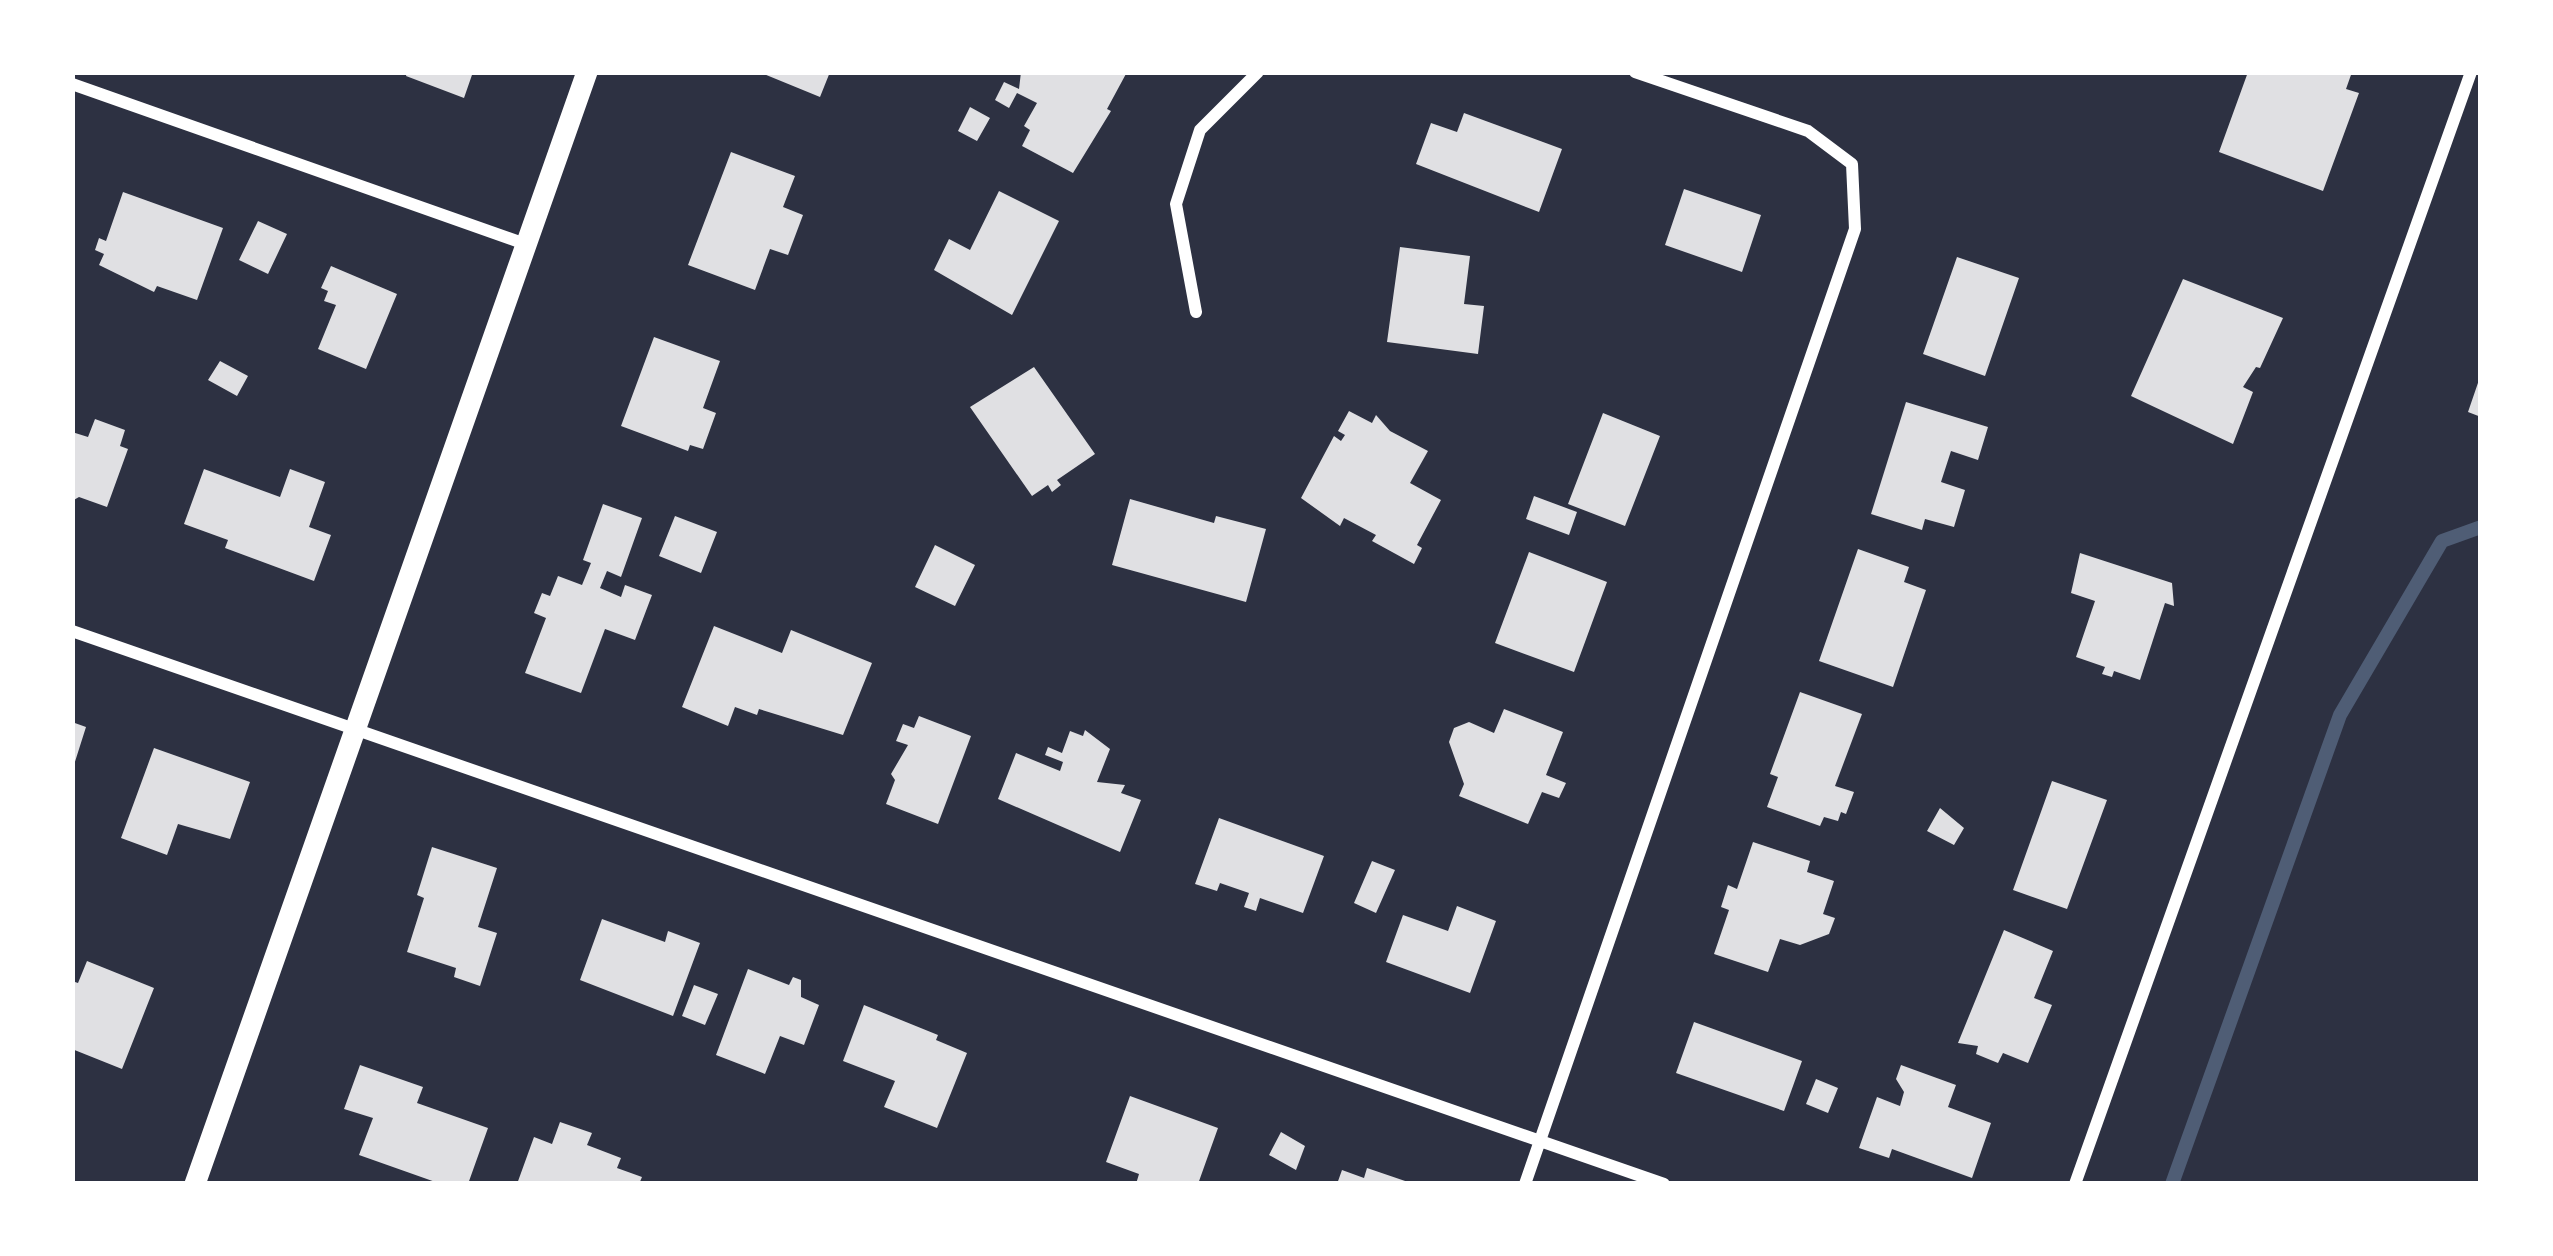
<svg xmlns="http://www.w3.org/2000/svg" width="2553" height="1256" viewBox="0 0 2553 1256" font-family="'Sofia Sans Condensed',sans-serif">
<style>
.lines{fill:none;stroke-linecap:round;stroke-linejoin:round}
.stream{stroke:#4f5d75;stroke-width:14}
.building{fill:#e0e0e3}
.minor{stroke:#fff;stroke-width:12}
.tertiary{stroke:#fff;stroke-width:21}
</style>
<rect width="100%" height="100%" fill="#2d3142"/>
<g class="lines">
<!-- stream -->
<path class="stream" d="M2172,1184l168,-469 102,-174 39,-14"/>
</g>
<!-- building -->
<path class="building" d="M407,72h66l-9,26 -58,-22z
M759,72h71l-10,25z
M1021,72h106l-20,37 4,2 -38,62 -51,-27 8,-16 -6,-4 13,-23 -20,-10 -8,15 -14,-8 9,-18 15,7z
M2248,72h104l-6,17 13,4 -36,98 -104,-39z
M970,107l20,11 -13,23 -19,-10z
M1464,113l98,36 -23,63 -123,-48 15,-41 26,9z
M731,152l64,24 -12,31 20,8 -15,40 -18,-6 -15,41 -67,-25z
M1684,189l77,26 -19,57 -77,-27z
M999,191l60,30 -47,94 -78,-45 15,-31 21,11z
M123,192l100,36 -26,72 -40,-14 -3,6 -55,-27 5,-11 -9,-4 4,-12 7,3z
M258,221l29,13 -19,40 -29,-14z
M1400,247l70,9 -6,48 20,2 -6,48 -91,-12z
M1957,257l62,21 -34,98 -62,-22z
M331,266l66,28 -31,75 -48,-20 18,-44 -12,-4 4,-10 -7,-3z
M2183,279l100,39 -23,50 -4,-1 -13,20 10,5 -20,52 -102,-48z
M654,337l66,24 -17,47 13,5 -13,36 -13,-4 -2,6 -67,-25z
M220,361l28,15 -11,20 -29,-16z
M1034,367l61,87 -38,26 4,5 -9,7 -4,-7 -16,11 -62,-89z
M2480,377h1v40l-13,-5z
M1906,402l82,25 -10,33 -27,-9 -10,31 24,8 -11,37 -29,-8 -3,11 -51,-16z
M1349,411l23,12 4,-8 14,16 38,20 -18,32 31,17 -24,45 5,3 -8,16 -42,-23 4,-6 -32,-17 -4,8 -39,-28 33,-62 7,5 4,-6 -7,-4z
M1603,413l57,23 -35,90 -57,-22z
M95,419l30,11 -5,16 8,3 -21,58 -28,-10 -7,4v-69l16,5z
M204,469l76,28 10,-28 35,13 -16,45 22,8 -17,46 -89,-33 3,-8 -44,-16z
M1534,496l43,16 -8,23 -43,-16z
M1130,499l84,24 2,-7 50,13 -20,73 -134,-37z
M603,504l39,14 -21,59 -14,-6 -7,17 21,9 4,-12 27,10 -17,45 -30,-11 -24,64 -56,-20 21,-55 -12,-5 8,-20 8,3 8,-20 24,9 9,-22 -8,-3z
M675,516l42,16 -16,41 -42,-17z
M935,545l40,20 -20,41 -40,-19z
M1858,549l51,18 -5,15 22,8 -33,97 -74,-26z
M1529,552l78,30 -33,90 -79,-29z
M2080,553l92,30 2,23 -9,-3 -25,77 -26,-9 -2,6 -10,-3 3,-7 -29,-10 19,-56 -24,-8z
M714,626l68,27 9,-23 81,33 -29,72 -84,-26 -2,6 -22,-8 -7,19 -46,-19z
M1800,692l62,22 -27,72 19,6 -8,22 -5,-2 -3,9 -14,-4 -4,9 -53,-19 11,-30 -8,-3z
M1504,709l59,23 -17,43 20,8 -7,15 -17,-6 -14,32 -69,-28 5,-12 -15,-42 5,-14 15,-6 25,11z
M919,716l52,20 -33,88 -52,-20 9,-24 -4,-6 17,-29 -12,-4 7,-17 11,4z
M72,722l14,5 -13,41h-1z
M1085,730l25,19 -13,33 28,3 -4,8 20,7 -21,52 -122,-53 18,-46 44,18 3,-9 -18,-7 3,-8 14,6 8,-22 13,5z
M154,748l96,34 -20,57 -52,-15 -11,31 -46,-17z
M2052,781l55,19 -40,109 -54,-19z
M1940,808l24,20 -10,17 -27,-14z
M1219,818l105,38 -21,57 -43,-15 -4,13 -12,-4 5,-14 -29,-10 -3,8 -22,-7z
M1753,842l57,19 -3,11 27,9 -11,33 12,4 -6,16 -29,11 -20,-6 -12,33 -54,-18 15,-44 -8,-3 7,-22 9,4z
M432,847l65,21 -19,59 19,6 -17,53 -26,-9 2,-9 -49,-16 17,-54 -7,-3z
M1372,861l23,9 -19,43 -22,-10z
M1457,906l39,15 -26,72 -84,-31 17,-47 45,16z
M602,919l63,23 3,-11 32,12 -27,73 -93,-36z
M2004,930l49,21 -19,47 18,7 -24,58 -25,-10 -5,10 -22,-9 2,-8 -20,-3z
M87,961l67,27 -32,81 -50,-20v-68l6,2z
M748,969l41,16 4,-8 8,3v17l18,8 -15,40 -24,-9 -15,38 -49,-19z
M694,985l24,9 -13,31 -23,-9z
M864,1005l74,30 -2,5 31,13 -30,75 -53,-21 11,-26 -52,-20z
M1694,1022l108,39 -18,50 -108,-38z
M360,1065l63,22 -6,16 71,25 -20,56h-27l-82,-29 14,-37 -29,-9z
M1901,1065l55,20 -8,22 43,16 -19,55 -80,-29 -3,9 -30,-10 18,-51 23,9 4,-14 -8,-13z
M1816,1079l22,9 -10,25 -22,-9z
M1130,1096l88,32 -20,56h-62l3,-10 -33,-12z
M560,1122l32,11 -5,12 34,13 -4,10 25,9 -3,7h-122l17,-47 18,7z
M1281,1132l24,14 -9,24 -27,-15z
M1367,1168l44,15v1h-74l5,-14 22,8z"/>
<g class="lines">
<!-- minor -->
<path class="minor" d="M72,84l456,161
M1196,312l-20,-108 24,-74 58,-58
M72,631l1592,553
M1525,1184l330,-955 -3,-65 -44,-33 -173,-59
M2075,1184l396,-1112"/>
<!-- tertiary -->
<path class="tertiary" d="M195,1184l392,-1112"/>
</g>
<!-- border -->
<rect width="2553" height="1256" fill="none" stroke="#ffffff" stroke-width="150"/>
</svg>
